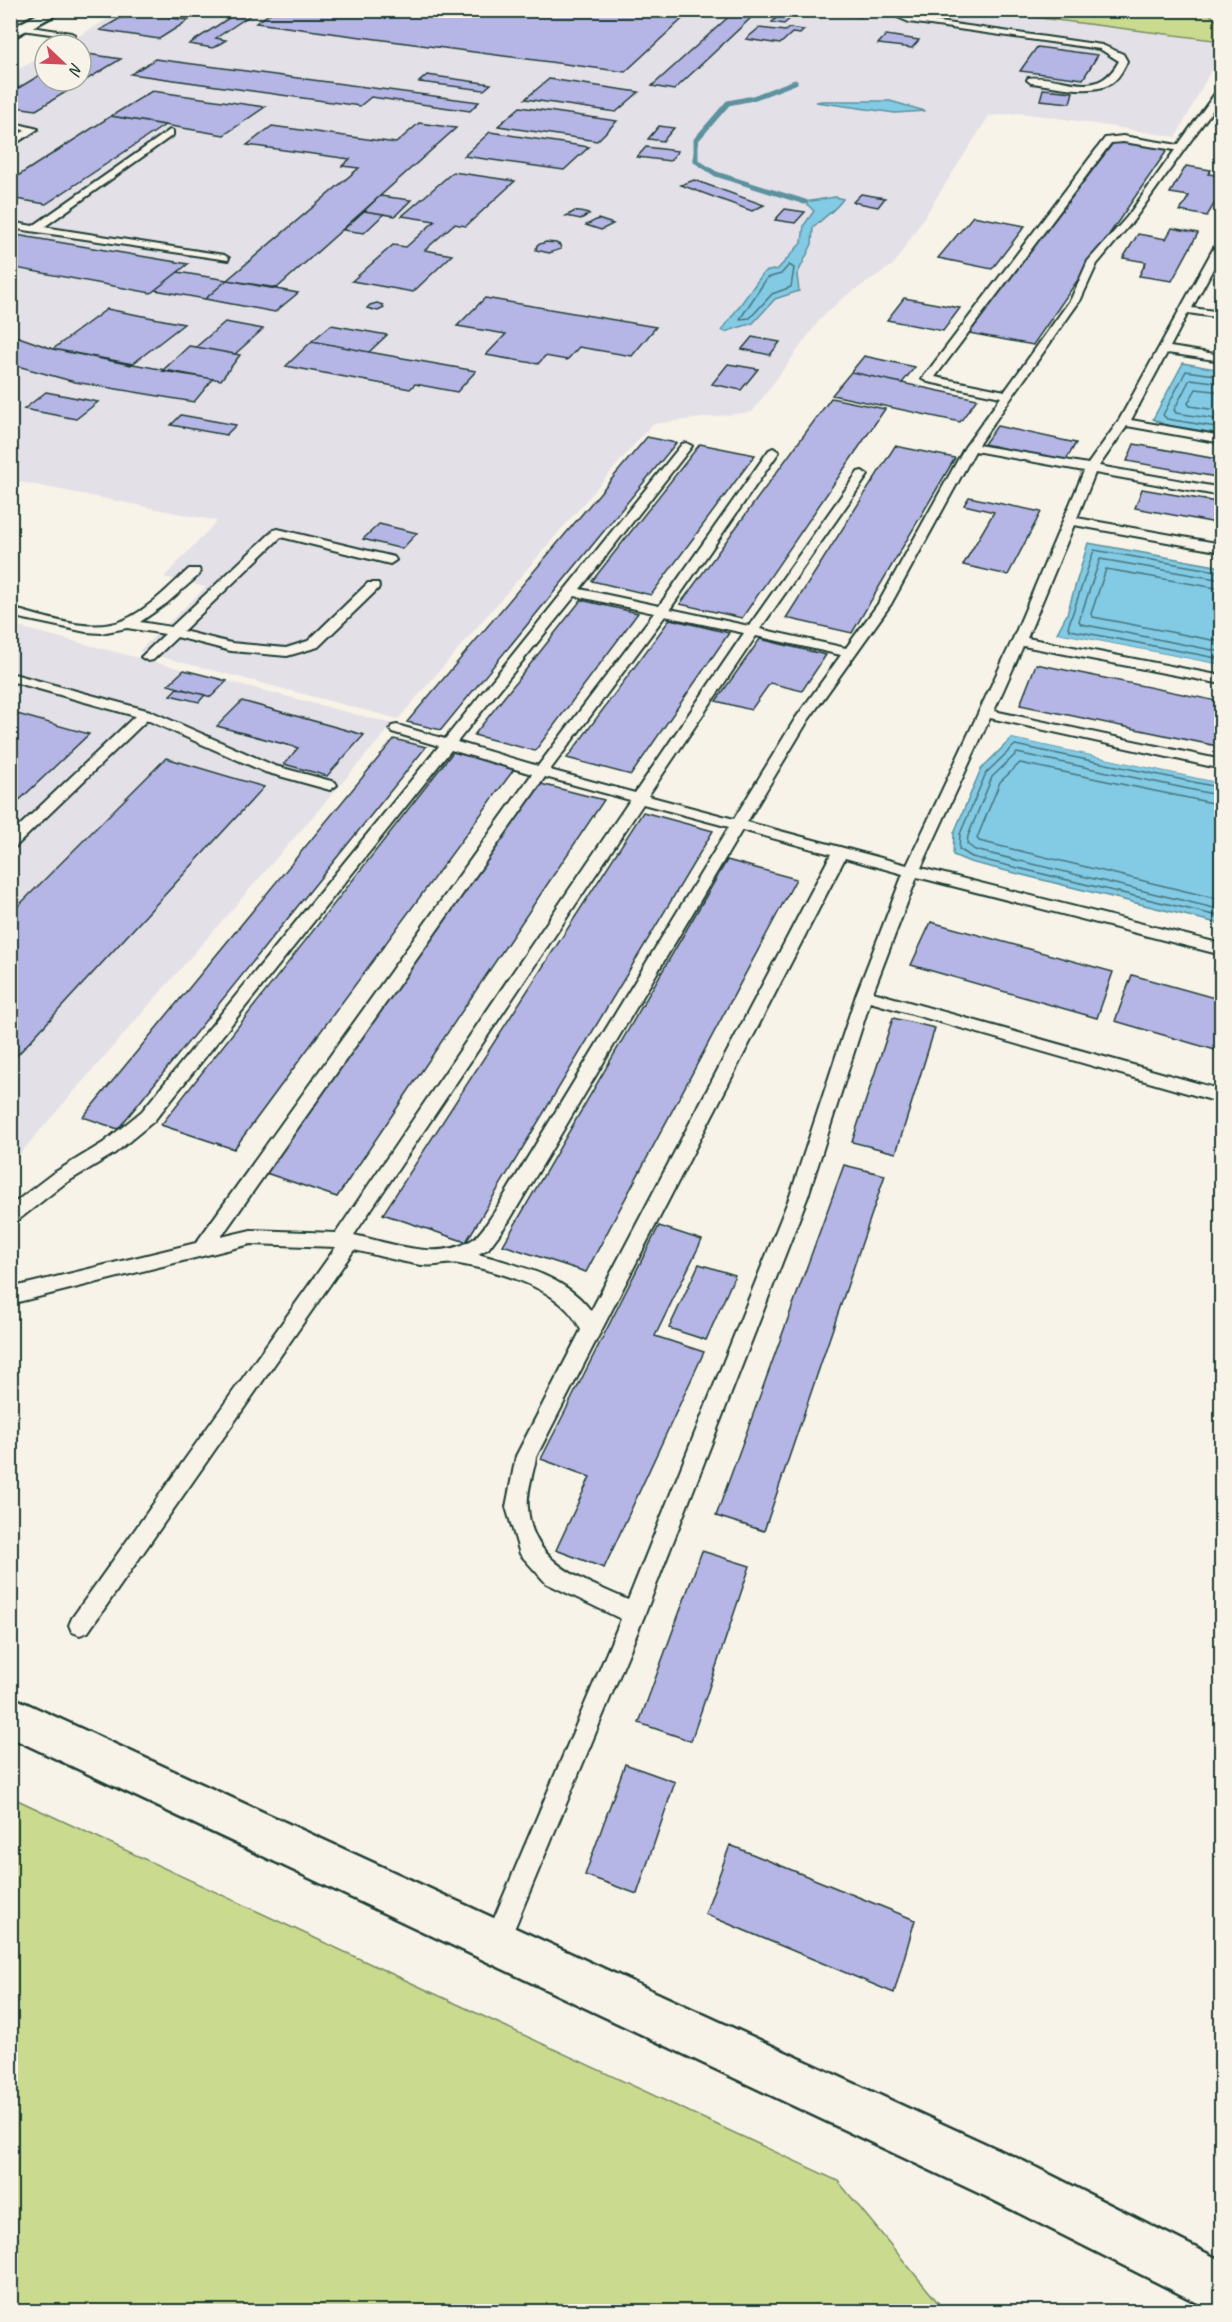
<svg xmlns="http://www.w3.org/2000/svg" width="1232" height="2322" viewBox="0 0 1232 2322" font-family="Caveat,sans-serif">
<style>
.built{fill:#e3e0e7}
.green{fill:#cada8e;stroke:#748c61;stroke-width:1.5}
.water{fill:#83cae5;stroke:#5b929e;stroke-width:1.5}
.pier{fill:#f7f3e8}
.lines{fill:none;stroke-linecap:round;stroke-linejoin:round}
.shore{stroke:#47757b;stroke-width:1.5}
.stream{stroke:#5b929e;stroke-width:5}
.building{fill:#b5b5e6;stroke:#1f3d34;stroke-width:1.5}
.lane-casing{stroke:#1f3d34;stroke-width:4}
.street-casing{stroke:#1f3d34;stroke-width:5}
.lane{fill:#f7f3e8;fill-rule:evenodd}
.street{fill:#f7f3e8;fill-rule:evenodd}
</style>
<rect width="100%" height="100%" fill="#f7f3e8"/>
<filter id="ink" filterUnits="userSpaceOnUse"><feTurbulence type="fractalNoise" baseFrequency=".0167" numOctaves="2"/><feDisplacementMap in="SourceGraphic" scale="12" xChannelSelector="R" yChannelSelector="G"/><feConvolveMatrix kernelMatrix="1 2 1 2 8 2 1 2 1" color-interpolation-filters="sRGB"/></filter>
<g filter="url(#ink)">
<!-- built -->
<path class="built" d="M124,10h862l236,31 -1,10 -45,86 -124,-20 -33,-4 -30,3 -95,148 -51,34 -22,20 -69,94 -100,12 -254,295 -259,-68 67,-64 -42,-10 53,-56 -206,-41 -1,-406 35,-19v26h36v-36h-18z
M11,625l382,99 -382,440z"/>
<!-- green -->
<path class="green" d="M1160,10l50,4 11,11v16l-235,-30z
M11,1797l827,384 107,130h-934z"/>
<!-- water -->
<path class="water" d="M822,101h68l35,10 -30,2 -79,-11z
M835,197l8,2c-8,12 -20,18 -30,29l-1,16 -15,31 2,16 -24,8 -22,24 -28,9 -3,-2 42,-58 14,-3 24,-27 2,-17 10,-14 -9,-9z
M1183,363l38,7v64l-56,-9 -12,-6z
M1088,543l133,24v98l-164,-32 10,-19z
M1012,738l209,45v141l-251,-62 -17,-7 1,-22 27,-64z"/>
<!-- pier -->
<path class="pier" d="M1057,633l164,32 1,3 -165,-32z
M1013,735l209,45 -1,3 -209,-45z"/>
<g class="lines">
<!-- shore -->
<path class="shore" d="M789,265l5,3 -3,19 -19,7 -22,24 -10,1 27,-41 14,-4z
M1222,376l-36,-5 -23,44 4,4 55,9
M1222,383l-32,-4 -16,31 2,3 46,7
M1222,392l-26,-3 -8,14 2,3 32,5
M1222,572l-128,-22 -26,77 2,3 152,29
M1222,580l-122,-21 -21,62 2,3 141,28
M1222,589l-116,-20 -15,45 2,3 129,25
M1222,788l-207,-43 -29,28 -26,61 -1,15 13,8 250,60
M1222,796l-205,-43 -25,24 -24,59 -1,8 8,6 247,60
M1222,805l-202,-42 -20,19 -23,56 2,3 243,59"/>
<!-- stream -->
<path class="stream" d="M795,82l-42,16 -25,5 -32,37v21l20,13 89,28"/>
</g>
<!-- building -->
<path class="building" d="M134,10h48l-12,8 19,2 -30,19 -59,-9z
M241,10h17l-42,28 10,2 -13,8 -24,-4z
M275,10h417l-67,62 -369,-49z
M810,10h56l-5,7z
M734,12l21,2 -81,76 -22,-4z
M781,14l12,2 -9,8 -12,-2z
M759,28l26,3 4,-3 15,2 -4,4 -8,-1 -12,11 -34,-5z
M886,35l33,5 -7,8 -34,-4z
M1037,47l61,8 -15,24 -63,-8z
M81,53l40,6 -85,51 -26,-4v-13l35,-21v9h36z
M155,59l324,43 -9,9 -99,-14 -11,9 -229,-32z
M427,75l64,9 -7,6 -65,-8z
M549,79l90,13 -23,20 -91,-13z
M1043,89l30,3 -3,11 -30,-3z
M152,91l113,16 -41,28 -113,-19z
M520,107l97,14 -20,20 -99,-15z
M111,116l54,9 -119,79 -36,-6v-17z
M419,123l37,5 -179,160 -50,-8 132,-112 -17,-2 8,-7 -103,-14 25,-19 124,17z
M659,126l15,2 -11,13 -15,-2z
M490,132l99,15 -25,23 -100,-14z
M1124,142l44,7 -135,196 -64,-12 144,-190z
M646,147l32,4 -8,10 -33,-4z
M1186,166l25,4 -3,4 14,2v15l-15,25 -27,-5 9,-15 -19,-3z
M453,172l62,9 -49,45 -12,-2 -29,26 27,5 -39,37 -61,-11 41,-36 13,2 29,-26 -33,-5z
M694,180l70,25 -12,6 -71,-26z
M861,194l24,4 -7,9 -25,-5z
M380,196l31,4 -16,16 -31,-5z
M785,209l20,3 -10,11 -20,-3z
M364,211l20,3 -20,19 -21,-3z
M575,211l14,3 -8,5 -15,-3z
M973,216l52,10 -33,43 -54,-11z
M598,219l15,5 -12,6 -15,-5z
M1172,228l26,5 -26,48 -33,-5 7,-14 -23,-4 15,-24 28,5z
M10,234l178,30 -37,29 -141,-26z
M546,242l10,1 4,2 1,4 -12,4 -13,-3 1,-5z
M178,272l49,8 -22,19 -50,-9z
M227,280l71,13 -23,19 -70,-13z
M485,298l171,29 -24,29 -53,-9 -12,13 -22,-4 -7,8 -52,-9 20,-21 -49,-8z
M904,298l56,10 -17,23 -56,-11z
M377,303l6,2 1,3 -6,3 -11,-3 3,-3z
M107,309l77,15 -53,41 -78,-16z
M225,322l38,7 -28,25 -39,-7z
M331,325l56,10 -18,17 -57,-11z
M10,334l43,15 160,30 -19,23 -119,-20 -65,-18z
M752,337l28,5 -10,13 -28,-6z
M312,341l57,11 107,19 -19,21 -42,-8 -5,5 -124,-23z
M189,346l7,1 44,8 -19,25 -59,-9z
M864,356l51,11 -13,16 -51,-11z
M728,364l30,5 -17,21 -29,-6z
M851,372l51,11 75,16 -17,23 -128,-27z
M46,392l52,10 -22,17 -52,-10z
M831,398l54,11 -143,209 -62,-14z
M181,415l55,10 -10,10 -55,-10z
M997,426l79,17 -11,19 -81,-18z
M647,437l29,6 -235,287 -34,-8z
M700,444l55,11 -104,140 -59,-14z
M1134,444l88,16v18l-95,-17z
M895,446l60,12 -103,175 -66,-15z
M1142,489l80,14v21l-87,-16z
M969,497l72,15 -33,63 -45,-10 31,-53 -30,-7z
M379,524l38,9 -15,16 -39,-10z
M581,600l57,13 -103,138 -61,-16z
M670,619l59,14 -98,142 -64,-17z
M760,639l66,16 -24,36 -32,-8 -19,27 -35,-9z
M1036,664l186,38v45l-202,-42z
M184,670l43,11 -16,16 -43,-12z
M177,688l28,7 -6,7 -29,-7z
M242,701l122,34 -37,41 -43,-12 14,-16 -81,-22z
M10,712l79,22 -79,75z
M394,739l32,8 -308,382 -35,-12z
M453,752l62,16 -281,381 -73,-24z
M166,758l98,29 -254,276v-149z
M541,784l63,16 -267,397 -74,-25z
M643,812l70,19 -247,411 -83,-28z
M727,860l69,19 -210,393 -83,-27z
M931,922l182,50 -16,46 -186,-53z
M1132,975l90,25v52l-107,-31z
M893,1018l42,10 -39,125 -44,-11z
M844,1165l41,10 -121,356 -48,-15z
M659,1226l43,14 -47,96 49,16 -100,216 -48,-18 34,-73 -49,-18z
M699,1264l36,11 -29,65 -37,-12z
M702,1551l48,15 -59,175 -52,-18z
M625,1764l50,18 -38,112 -52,-19z
M730,1845l185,75 -21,73 -189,-79z"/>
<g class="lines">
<!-- lane casing -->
<g class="lane-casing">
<path id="lane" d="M881,10h12l18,8 191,27 21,9 4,7c-3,7 -7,15 -13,20 -17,16 -62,4 -83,2l-4,-3 1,-2c36,-4 68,25 91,-17l-19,-12 -191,-27z
M25,26l46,7 4,2 -4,2 -49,-7 -1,-2z
M1219,88h3v9l-89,124 -36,43 -16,35 -103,146 110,19 30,-42 99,-180 5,-3v13l-30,56 30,4v6l-34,-5 -18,34 52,8v6l-55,-8 -36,67 91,16v7l-95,-17 -28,40 123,22v8l-127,-23 -18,45 145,26v8l-148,-27 -47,113 195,38v8l-199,-38 -29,65 228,49v9l-232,-51 -69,150 301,76v11l-305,-78 -44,115 349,98v13l-352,-101 -62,194 -163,418 -140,337 -9,3 -9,-3 -3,-9 137,-323 -75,-36 -26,-29 -14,-47 10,-51 65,-126c-19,-42 -79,-58 -122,-66 -12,-2 -25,3 -37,1 -22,-3 -45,-10 -68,-15l-266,382 -8,3 -8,-3 -3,-7 3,-7 264,-371 -85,-3 -241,60v-16l186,-45 336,-469 -81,-24 -297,371 -39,32 -51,31 -47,37 -7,2v-17l42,-32 51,-31 39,-32 297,-365 -47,-14 -2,-3 2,-3 5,-1 48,14 237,-295 4,-1 6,3 -112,143 79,17 110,-156 4,-2 6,4 -109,157 79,17 109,-154 4,-1 6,4 -108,154 86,19 32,-44 87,-157 36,-50 -73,-15 -6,-3 183,-241 18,-2 55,9zM1123,142l52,8 -48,67 -39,44 -17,38 -66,92 -70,-14 176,-234zM975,451l109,20 -72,170 -105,224 -160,-43 62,-103 82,-115zM575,596l79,17 -116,153 -81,-24zM665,616l79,17 -109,160 -85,-23zM756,636l85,19 -46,64 -61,100 -86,-23zM545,777l85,23 -294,433 -85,-3 -30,7zM643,804l86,23 -234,384c-6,9 -14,23 -23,29 -35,22 -81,3 -118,-5zM742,830l89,24 -240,457c-25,-35 -74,-46 -113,-57l10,-5 21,-28zM845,858l58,16 -47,121 -66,201 -162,404c-44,-20 -96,-35 -100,-92 -2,-16 6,-36 8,-51z
M10,122l28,7 -28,18v-7l16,-10 -16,-2z
M170,130l3,1v4l-129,92 180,28 5,3 -1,2 -218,-32v-6l23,4z
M278,529l116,28 2,3 -6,4 -109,-27 -98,94 48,12 55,5 22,-7 60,-58h10l1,3 -1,3 -60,58 -31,9 -56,-5 -54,-14 -24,23 -5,1 -7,-4 24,-23 -38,-6 -26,5 -15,-1 -76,-16v-8c34,8 80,27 114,12 25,-11 45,-33 65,-51h10l1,3 -1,3 -32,28 -27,19 31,5 103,-97z
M10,673l140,38 125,55 60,16 2,3 -7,5 -65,-18 -118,-52 -132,127 -5,2v-14l125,-119 -125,-35z"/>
</g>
<!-- street casing -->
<g class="street-casing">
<path id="street" d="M45,10h19l-54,29v-10z
M10,1696l1013,465 199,100v51l-18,-6 -217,-109 -977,-460z"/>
</g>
<!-- lane -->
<use href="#lane" class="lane"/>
<!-- street -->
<use href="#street" class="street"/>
</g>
</g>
<!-- margin -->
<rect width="1232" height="2322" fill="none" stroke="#f7f3e8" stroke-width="36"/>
<rect x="18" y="18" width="1196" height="2286" fill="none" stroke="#1f3d34" stroke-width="2" filter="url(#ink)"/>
<!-- north arrow -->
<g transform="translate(63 63) rotate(113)"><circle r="28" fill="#f7f3e8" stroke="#a1aaa0" stroke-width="1.5"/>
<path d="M0-4.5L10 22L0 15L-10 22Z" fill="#d1495b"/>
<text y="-9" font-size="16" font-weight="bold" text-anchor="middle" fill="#1f3d34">N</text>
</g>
</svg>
